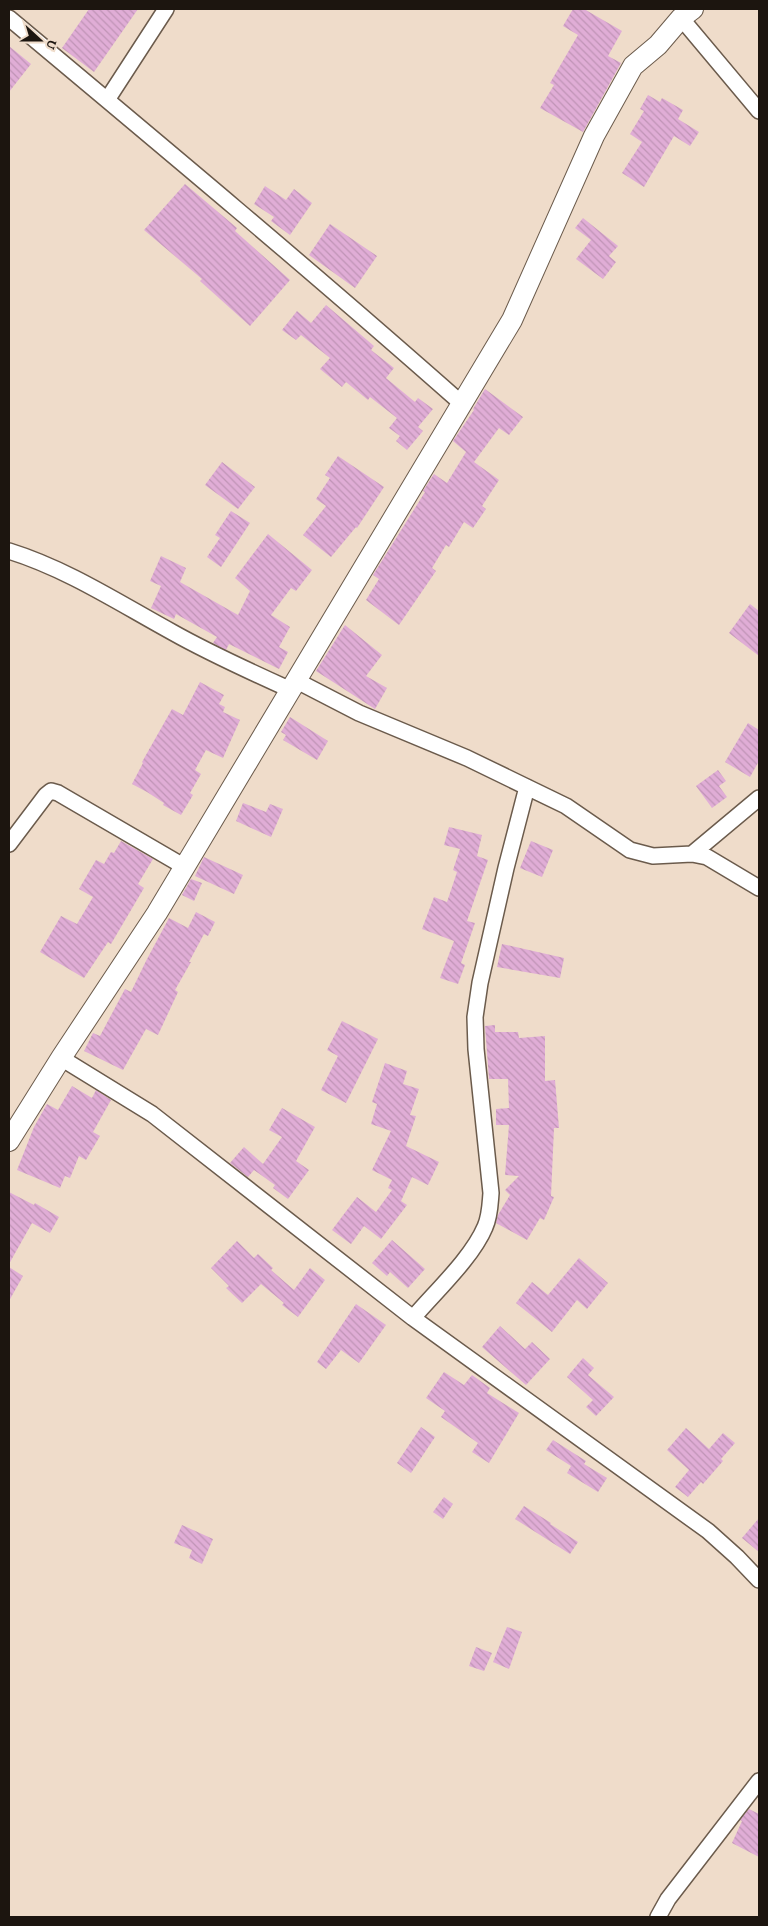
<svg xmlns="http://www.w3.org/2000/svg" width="768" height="1926" viewBox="0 0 768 1926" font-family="'Crimson Pro',serif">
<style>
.building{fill:url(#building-back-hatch)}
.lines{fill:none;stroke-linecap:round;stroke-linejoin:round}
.street-casing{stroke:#6b5b4c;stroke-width:18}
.secondary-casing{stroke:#6b5b4c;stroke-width:22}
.street{stroke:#fff;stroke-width:15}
.secondary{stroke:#fff;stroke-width:20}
</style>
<defs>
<pattern id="building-back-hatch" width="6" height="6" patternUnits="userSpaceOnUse" patternTransform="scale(1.25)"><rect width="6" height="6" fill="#e0add6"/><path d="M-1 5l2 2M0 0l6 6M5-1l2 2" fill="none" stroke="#c094b6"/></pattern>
</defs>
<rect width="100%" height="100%" fill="#efdcca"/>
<!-- building -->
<path class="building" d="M89,9h49l-44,63 -32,-24z
M573,9h11l38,22 -14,25 13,7 -38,69 -43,-24 14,-23 -4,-2 28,-48 -15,-9z
M9,46l22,18 -22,28z
M648,95l12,7 2,-4 21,12 -5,9 21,13 -9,14 -16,-10 -30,51 -22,-14 20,-31 -12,-8 14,-23 -4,-2z
M185,184l52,44 -2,3 55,49 -40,46 -50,-45 2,-2 -58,-49z
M265,186l21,14 8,-11 18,14 -22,32 -19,-14 3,-4 -20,-13z
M583,218l35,28 -9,10 7,6 -13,17 -27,-20 15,-19 -16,-12z
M330,224l47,32 -22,32 -46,-33z
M326,305l48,41 -3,4 23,18 -8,10 29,24 3,-4 15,11 -15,18 5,4 -16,19 -11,-9 4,-5 -11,-8 8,-10 -27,-21 -2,3 -22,-18 -4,5 -22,-18 10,-11 -29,-23 -5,5 -14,-10 15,-19 14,12z
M485,389l38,28 -14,18 -10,-7 -25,34 25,18 -17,26 4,3 -13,19 -9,-6 -15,25 -3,-2 -14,23 4,3 -37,54 -33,-25 13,-21 -6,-4 52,-83 -2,-1 11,-17 13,9 19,-31 -13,-11 21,-31 -1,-1z
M338,456l46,31 -27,41 -1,-1 -25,30 -28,-22 23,-29 -10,-7 14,-21 -5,-3z
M222,462l33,25 -17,22 -33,-24z
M231,511l19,12 -29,44 -14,-10 13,-19 -5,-3z
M268,534l44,36 -16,21 -5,-3 -20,27 19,12 -11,20 9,5 -9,17 -50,-25 -3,6 -13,-7 4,-6 -41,-23 -2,5 -23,-11 10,-22 -11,-5 11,-25 25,12 -6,14 58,33 12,-24 -15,-13z
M750,604l9,7v45l-30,-23z
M345,625l37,30 -16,21 21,12 -12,21 -59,-38z
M200,682l24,13 -5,9 6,3 -2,5 17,8 -17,38 -17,-8 -11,20 6,4 -11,19 3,2 -12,20 -18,-10 1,-2 -17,-11 -15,-8 11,-21 -1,-1 30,-53 11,6z
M290,717l38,24 -11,19 -34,-20 3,-5 -5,-3z
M748,723l11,7v31l-9,16 -25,-15z
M718,770l8,11 -7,5 8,11 -15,11 -16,-22z
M243,803l23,9 4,-8 13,5 -12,28 -35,-16z
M449,827l33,8 -5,21 11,4 -21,61 8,2 -14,40 4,2 -7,19 -18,-6 14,-37 -32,-12 12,-32 13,5 10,-30 -4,-2 7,-21 -16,-4z
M121,841l32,18 -15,25 6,4 -33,56 -3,-2 -24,36 -44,-26 21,-36 16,8 16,-27 -14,-8 17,-29 8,4 7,-12 3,1z
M531,841l22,9 -11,27 -22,-9z
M204,857l39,18 -9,19 -39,-18z
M191,879l11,4 -8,18 -12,-6z
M196,912l19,10 -7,14 -4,-2 -15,28h2l-16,28 3,2 -20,43 -12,-6 -23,41 -39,-19 9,-18 7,3 25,-47 6,3 15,-31 23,-43 19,10z
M502,944l62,14 -4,20 -63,-11z
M342,1021l36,18 -32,64 -25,-13 17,-34 -11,-6z
M495,1025v7h23l1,6 26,-2v45l10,-1 4,48h-5l-3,68 3,1 -10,23 -4,-2 -13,22 -31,-17 2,-8 12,-20 -5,-5 14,-14 -14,-1 4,-50h-13v-16l13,-1 -1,-29h-19l-4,-53z
M385,1063l22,8 -4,13 16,5 -9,26 6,1 -10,30 33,16 -11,23 -16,-8 -11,24 6,4 -26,34 -17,-13 -13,18 -19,-14 12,-16 13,-17 19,15 16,-22 -4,-2 4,-8 -20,-10 19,-39 -20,-7 6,-20 -5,-2z
M72,1086l20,12 4,-8 15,10 -18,32 7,4 -14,24 -7,-4 -9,22 -5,-2 -5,12 -43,-18 17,-43 13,-23 11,6z
M282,1108l33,19 -19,34 13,9 -21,29 -15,-11 2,-3 -21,-15 -6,7 -18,-14 14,-16 19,17 19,-27 -13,-7z
M9,1192l25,13 1,-2 24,14 -9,16 -18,-10 -23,41z
M392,1240l33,29 -17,19 -18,-16 -3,4 -15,-13z
M237,1241l17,17 4,-4 15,14 -2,2 23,20 16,-22 15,12 -27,37 -16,-12 2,-2 -23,-19 -19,19 -16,-15 3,-2 -18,-18z
M579,1258l29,25 -21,26 -10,-9 -25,32 -36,-29 16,-21 16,13z
M9,1267l14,9 -14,25z
M356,1304l30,21 -27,38 -18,-13 -15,19 -9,-7z
M500,1326l25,23 7,-7 18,17 -24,26 -44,-38z
M583,1358l11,10 -6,7 26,22 -18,19 -10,-9 7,-7 -26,-23z
M444,1372l20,13 8,-10 18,13 -3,5 32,20 -30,50 -17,-11 6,-9 -37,-26 4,-6 -19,-13z
M421,1427l14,10 -24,36 -14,-10z
M686,1428l23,21 14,-16 12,10 -14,16 2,2 -20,23 -2,-2 -13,15 -13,-10 14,-17 -22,-20z
M553,1440l33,21 -2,3 23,14 -9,14 -31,-19 4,-7 -25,-16z
M444,1497l9,7 -10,15 -10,-7z
M524,1506l27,17 -1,1 28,18 -8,12 -55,-35z
M759,1518v34l-17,-14z
M182,1525l31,14 -11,25 -13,-6 3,-8 -18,-7z
M507,1627l15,5 -13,37 -16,-7z
M476,1647l16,6 -8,18 -15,-5z
M749,1809l10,5v43l-27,-14 10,-22 -2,-1z"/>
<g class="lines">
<!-- street casing -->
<g class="street-casing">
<path id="street" d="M9,18c152,127 304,254 452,385
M681,18l78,93
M107,100l59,-91
M9,551c58,18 110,52 163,81 39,22 79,40 119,58
M297,681l62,32 108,45 99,48 64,44 23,6 39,-2 15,3 52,31
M9,844l37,-49 5,-4 7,2 127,74
M692,854l67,-56
M61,1058l91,56 261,204 295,213 29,26 22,23
M413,1318c22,-26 59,-60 72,-91 5,-11 5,-22 6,-34l-15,-144 -1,-32 5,-34 26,-115 21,-81
M658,1917l10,-18 91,-118"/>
</g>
<!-- secondary casing -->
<g class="secondary-casing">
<path id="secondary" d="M9,1141l52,-83 96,-145 355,-593 82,-184 39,-70 25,-21 23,-27 12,-9"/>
</g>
<!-- street -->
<use href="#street" class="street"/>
<!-- secondary -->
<use href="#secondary" class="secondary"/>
</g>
<!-- border -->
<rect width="768" height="1926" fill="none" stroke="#1c150f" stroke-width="20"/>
<!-- north arrow -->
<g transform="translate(40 40) rotate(111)" stroke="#efdcca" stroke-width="4" paint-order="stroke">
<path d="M0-4L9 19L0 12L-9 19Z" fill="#1c150f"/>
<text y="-8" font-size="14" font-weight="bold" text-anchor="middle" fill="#1c150f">U</text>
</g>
</svg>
